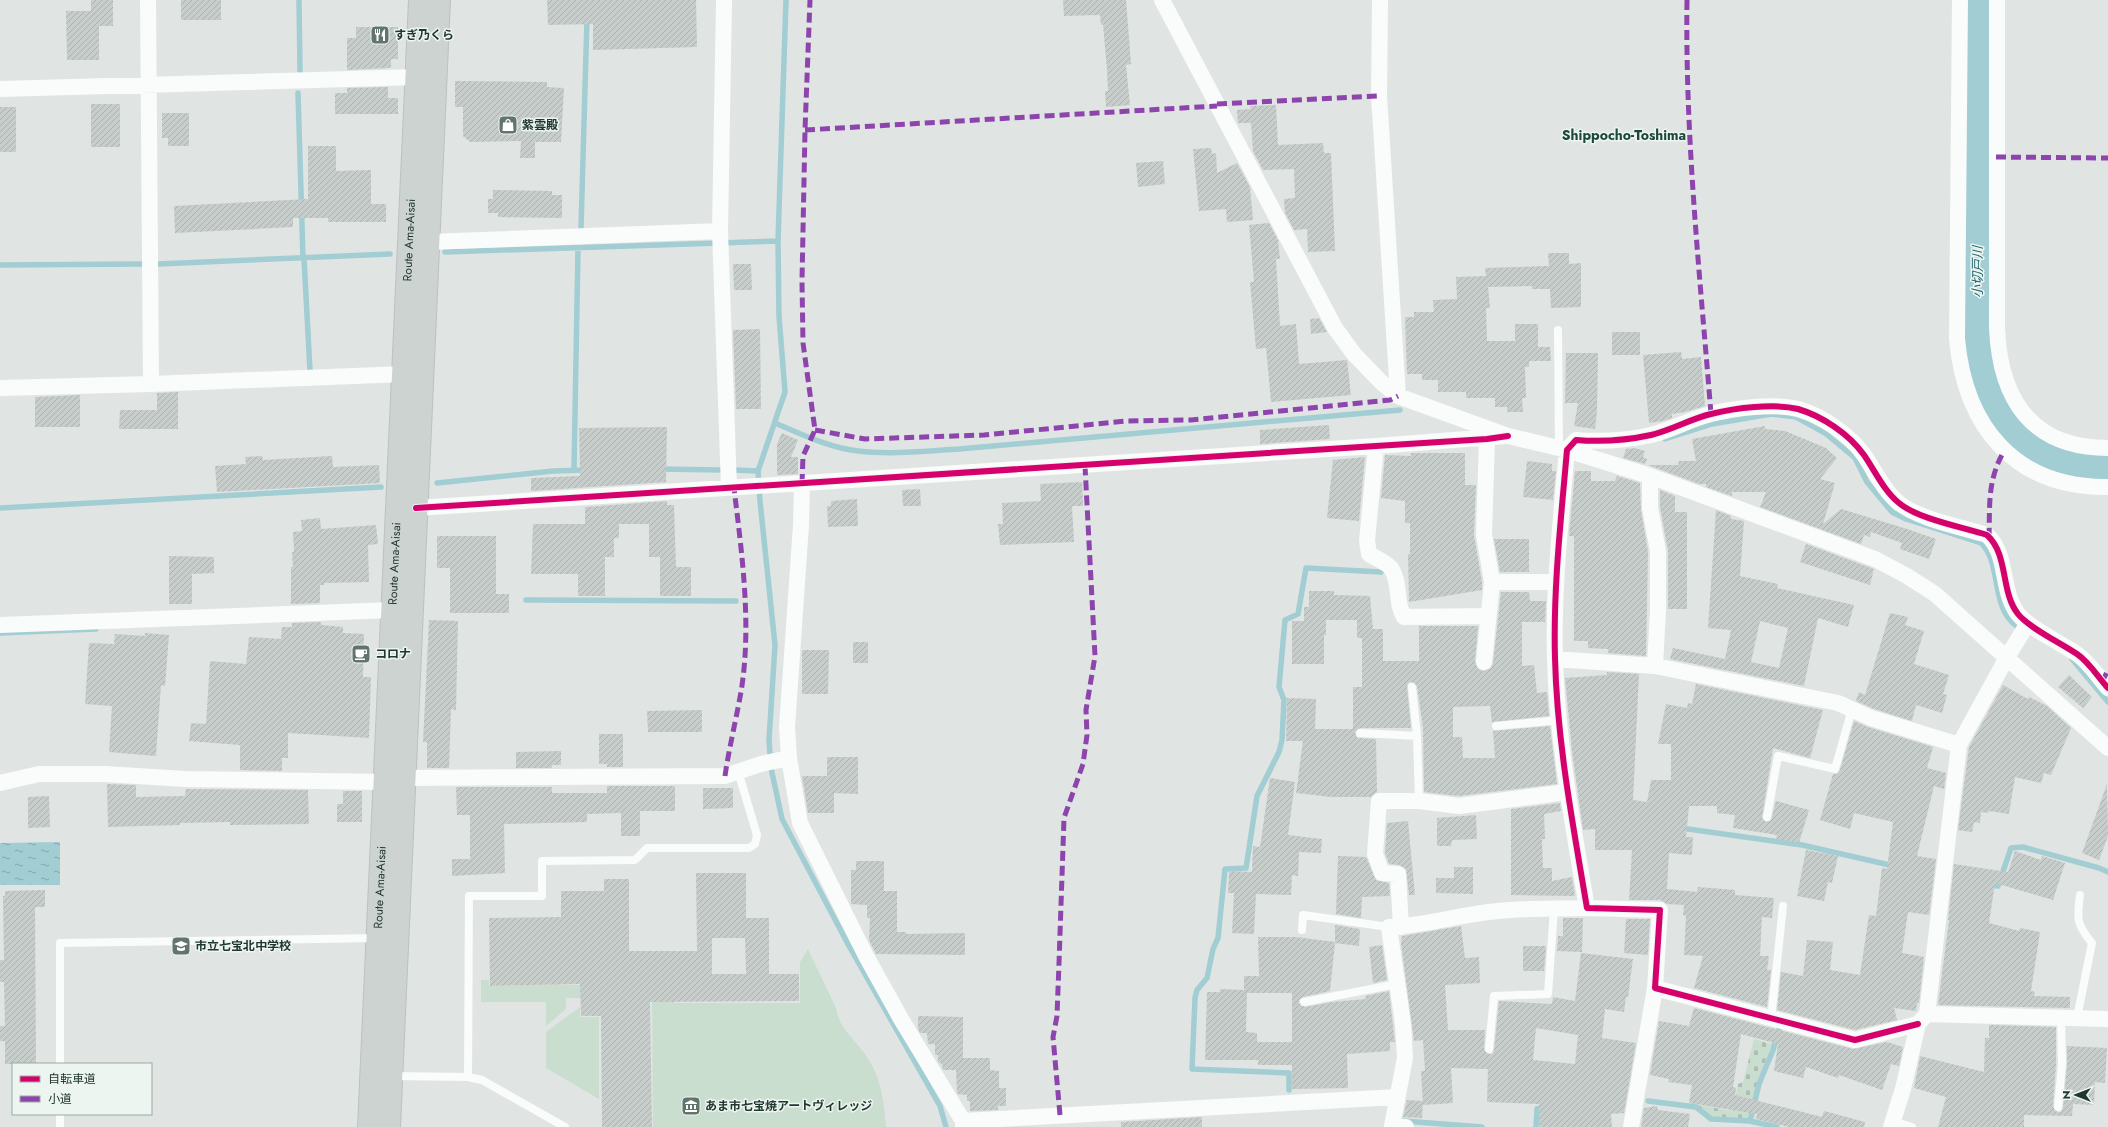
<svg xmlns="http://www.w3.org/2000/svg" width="2108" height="1127" viewBox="0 0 2108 1127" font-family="Jost,'Noto Sans JP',sans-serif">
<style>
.green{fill:#c9decf}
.cemetery{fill:url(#cemetery-stones)}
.water{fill:url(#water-ripples)}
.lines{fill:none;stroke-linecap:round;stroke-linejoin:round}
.stream{stroke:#a2cdd2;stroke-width:5.5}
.river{stroke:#a2cdd2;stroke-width:33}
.building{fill:url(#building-hatch);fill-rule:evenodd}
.primary-casing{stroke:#bbc2c0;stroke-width:24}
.lane{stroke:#fafbfb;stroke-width:8}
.street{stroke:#fafbfb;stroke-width:16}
.primary{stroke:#ccd3d1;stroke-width:22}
.quiet{stroke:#8e44ad;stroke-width:5;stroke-dasharray:10 5;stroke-linecap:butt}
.cycleway-casing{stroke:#edf5f1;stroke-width:8}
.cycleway{stroke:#d6006c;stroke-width:6}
.labels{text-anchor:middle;stroke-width:3;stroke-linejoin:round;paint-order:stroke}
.poi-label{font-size:12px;font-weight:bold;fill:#203730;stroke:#edf5f1;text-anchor:start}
.street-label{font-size:12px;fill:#203730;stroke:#edf5f1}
.water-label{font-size:13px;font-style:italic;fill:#1e636e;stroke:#edf5f1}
.quarter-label{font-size:14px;font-weight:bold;fill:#1e473c;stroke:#edf5f1}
</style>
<defs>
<pattern id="cemetery-stones" width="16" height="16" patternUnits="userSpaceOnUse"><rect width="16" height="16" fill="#c9decf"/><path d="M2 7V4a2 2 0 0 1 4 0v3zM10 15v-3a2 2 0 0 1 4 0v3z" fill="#acbfb2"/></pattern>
<pattern id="water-ripples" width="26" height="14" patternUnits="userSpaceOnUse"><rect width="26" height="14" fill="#a2cdd2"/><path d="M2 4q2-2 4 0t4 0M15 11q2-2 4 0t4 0" fill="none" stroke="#84a7ab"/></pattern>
<pattern id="building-hatch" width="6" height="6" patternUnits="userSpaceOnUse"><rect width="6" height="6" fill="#c7cdca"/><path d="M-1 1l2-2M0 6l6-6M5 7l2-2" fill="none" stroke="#abb1ae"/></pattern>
</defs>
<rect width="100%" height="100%" fill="#e0e5e3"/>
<!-- green -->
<path class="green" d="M808,949l28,59c3,20 18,31 29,46 16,22 19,47 21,73h-233l-1,-126 22,-21v23h126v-41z
M517,978l7,7h28l6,-7 1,7h27l13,13h-33v11l-20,17v-24h-65v-22h8v6h27z
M580,1007v10h19v82l-53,-31v-36z"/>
<!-- cemetery -->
<path class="cemetery" d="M1754,1039l18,5 -15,39 -9,36 -37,-1 -13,-10v-3l35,6 5,-27 5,-2z"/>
<!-- water -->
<path class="water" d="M60,842v43h-60v-42z"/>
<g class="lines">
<!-- stream -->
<path class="stream" d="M299,0l1,71
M786,0l-8,241 1,75 6,76 -27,79 2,30 15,144 -6,95 2,28 11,51 67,127 91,160 6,21
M298,93l5,165
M581,228l6,-210
M445,252l333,-11
M304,258l6,113
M158,264l232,-10
M0,265l142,-1
M775,423c26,11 55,25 83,28 33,4 68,0 101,-2l441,-39
M1665,439l47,-15 59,-10 25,3 29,16 30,25 12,24 25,30 14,7 75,24c20,19 10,58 31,79 2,3 7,5 10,7
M660,469l61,1
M574,470l4,-222
M735,470l23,1
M437,483l116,-12 33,-1
M0,508l381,-21
M526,600l210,1
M0,633l96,-4
M2072,659l36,43
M1681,828l121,17 92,21
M1988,885l10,1 13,-38 12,-1 76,21 9,4
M1289,1090v-17l-97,-4 3,-71 2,-8 10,-12 6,-29 5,-11 7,-69 21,-1 11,-72 22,-44 3,-12 2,-40 -5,-13 6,-67 13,-6 8,-46 75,4
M1648,1101l48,6 15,12 39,2 27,6
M1404,1121l78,6
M1750,1121l9,-37 14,-34 7,-24
M1536,1127l1,-18 9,-2"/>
<!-- river -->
<path class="river" d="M1979,0l-3,338c8,50 19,85 64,113 9,5 21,12 31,14 12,2 25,1 37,1"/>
</g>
<!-- building -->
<path class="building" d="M91,0h22v26h-14v34h-32l-1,-49h25z
M181,0h40v20h-40z
M547,0h149l1,47 -104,3v-26l-45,1z
M1063,0h63l5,64 -5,1 4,40 -24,2 -1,-16h3l-1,-21 -4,-46 -2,1 -1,-10 -36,1z
M356,27h42v32h-7v8l-3,1 -41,2v-32h9z
M455,81l92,1v5l17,1 -3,54h-26v16h-15l1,-17 -51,1 -7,-6v-29h-8z
M388,87v11h10v16h-63v-21h12v-5z
M91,104h29v43h-29z
M1276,105l2,40 45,-2 1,10h7l4,98 -27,1 -1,-23 -13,1 -9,-17 -1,-14 11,-1 -1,-29 -31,1 -10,-19 -2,-28h-13l-1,-13 14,-1 -1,-3z
M0,107h16v45h-16z
M162,113h27v33h-21v-8h-6z
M308,146h28v25l35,-1v34h15v18h-58v-4h-35v9l-118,6 -1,-27 134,-7z
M1211,148l1,6 4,-1 1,20 20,-10 13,24 3,33 -26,2 -1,-13 -27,2 -6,-62z
M1163,161l2,23 -27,3 -2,-24z
M493,190l59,1v4h10v23l-64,-1v-4h-10v-14h5z
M1269,223l9,17 2,19h-4l4,67 16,-2 3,40 48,-4 4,35 -80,7 -5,-54 -10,1 -6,-67h4l-5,-57z
M1548,253h21v11l12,-1v44l-30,1 -1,-19h-18v-3l-44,1 2,21h-4l1,33h28v-17h23v23h12l1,14h-22v6h-4l1,31h-4l1,14h-16v-5h-12v-9h-29v-6h-28v-12h-16v-6h-15l-2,-57h9v-5h20l-1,-12 24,-1 -1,-22 30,-1 -1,-8 64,-2z
M733,264h18l1,26h-18z
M1319,318l8,14 -16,2 -1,-15z
M760,329l1,80h-25l-3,-79z
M1612,332h28v23h-28z
M1681,352l1,7 19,-2 4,49 -20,6 -13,2v4l-9,3 -14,2 -6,-68z
M1566,353h32l-1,58 -2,18 -21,-3 4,-23h-13z
M178,392v37h-59l1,-19h37v-17z
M80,395v32h-45v-30z
M1329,425l1,14 -70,5v-14z
M1765,426v3l20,2 41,17 11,10 -17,21 15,4 -12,41 18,-15 63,19 32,11 -7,20 -29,-10 2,-6 -31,-11 -1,5 -6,-2 -3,9 -101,-37 6,-15h-34v4l-26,-9v-3h-7l-51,-19h30l1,-4h17l-4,-22z
M667,427l-1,55 -135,9v-13l49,-2 -1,-48z
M782,433l16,7 -7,17h7v17l-21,1v-31z
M1635,448l10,3 -2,6 4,2 -2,5 -22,-6 3,-9z
M1411,453h54v32h11l-2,50 8,47v8l-73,12 -1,-48h2v-31h-5v-22l-24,-3 4,-43 26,1z
M262,456l1,4 69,-4 1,11 46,-2 1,18 -163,9 -2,-26 31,-2 -1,-7z
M1365,457l-6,64 -32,-3 6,-58z
M1527,461l25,3v7h4l-3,29 -30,-3z
M1575,471h16v10h24l2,-5 23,7 1,27 7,42 -2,104 -38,-3v-4l-20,-1v-7h-14v-105h-5z
M1082,482l1,24h-11l2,36 -74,3 -2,-21h5l-1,-21 39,-2 -1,-17z
M920,489l1,17h-18l-1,-16z
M1660,490l15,6v16h12v97h-19v-58l-8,-44z
M857,499l1,27 -30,1 -1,-21h4v-5z
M667,501v4h7l2,62h15v29h-31v-39h-11v-33h-30v14h-5v19h-9v39h-27v-22h-47l2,-50h52v-17z
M1716,510l15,6v3l13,2 -4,55 38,8 -1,4 77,17 -6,22 -30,-9 -14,68 -134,-27 3,-11 52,11 6,-29 -23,-2zM1760,621l28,7 -9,40 -28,-6z
M320,518l1,11 55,-4 2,19 -10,1 1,37 -45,1v2h-4v18l-29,1v-37h2l-1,-15h2l-1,-20 9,-1 -1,-11z
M437,536h59v58h13v19h-59v-45h-13z
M1494,539h35v33h-29z
M1806,544l68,25 -4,16 -70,-23z
M169,556l45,1v16l-22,1v30h-23z
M1309,591h25v4l36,1 3,33h10v32h36v-35h59l-3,35 3,8 5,2 8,-3 2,-5 8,-71h28l1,9h16l-1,21h-23v44l12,-1 3,28 10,-1 2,24 -57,6 -2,-16 -37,1v30h9l1,21h32l-2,-27 57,-5 7,58 -98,12 -35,-4 -1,-64 -6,-42 -5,-4 -4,1 -1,4 4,41h-51l-5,4 2,6 19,1 1,53 -6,5h-40l-35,-4 7,-52h-17l1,-43 29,1 -1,30h38v-42h9v-49h-5v-18h-31v15h-2v29h-32v-43h12v-14h5z
M1890,613l18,4 -3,8 19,6 -10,33 35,11 -6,19 4,1 -5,18 -26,-8 -4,16 -38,-12 -18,-8 3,-9 6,3z
M429,620l29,1 -2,89 -5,-1 -2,59h-22v-26h-4z
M321,622v3l22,2v6l21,1 -1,43h8l-2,61 -81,-5v25h-6v13l-42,-1v-25l-51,-4 2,-18 15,1 4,-63 36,3 3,-27 32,2 1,-12h10v-4z
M145,633l24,2 -4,51 -4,-1 -5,71 -47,-4 3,-46 -27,-2 4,-61 25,1 1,-10 30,2z
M853,642h15v21h-15z
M802,650h27l-1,44h-26z
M1607,672l32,2 -6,126 14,2 4,-22h20v-36h-13l8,-40 21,4 1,-5 4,1 4,-20 127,26 -13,48 -37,-10 -11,70 4,4 5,-2 5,-19 33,9 -10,33 -23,-4 1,-4 -44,-7 2,-13 -18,-2v-7h-28l-3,31h7l-1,18 -23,-2 -2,36 30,3 1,-5 37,3v5l39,3 -2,20 -10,-1 -2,39h9l-2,14h4l-4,37 -73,-19 9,-32 -19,-1 2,-39 -3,-1 1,-10 -17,-1 -7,-4h-31l3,-50h-37v-21l-12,1 -11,-79 -7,-73 42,-3z
M2069,675l23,22 -9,11 -25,-21z
M2003,685l25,14 1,-2 18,9 24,22 -20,47 -7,-2 -3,10 -26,-6 -6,37 -20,-3 -1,2 -7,-1 -1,11 -6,-1 -2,10 -14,-2 11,-83z
M702,710v22h-54l-1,-21z
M1854,721l14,6 65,20 -6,21 19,5 -2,16 -10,-3 -17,70 19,3 -7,56 -21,-3 -6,41 22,4 -5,46h-2l-1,8 -22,-3 3,12 -42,10 -78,-20 4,-38 22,4 4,-36 26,2 -3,28 30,5 9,-60 7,1 6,-48 5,1 6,-47 -39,-9 -4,16 -30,-9 13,-46h4l3,-4z
M599,734h24v33h-16v-3h-8z
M561,751v14h-9v3h-36v-16z
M827,757h31v37l-24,-1v20h-26l-6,-37h25z
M1270,778l25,4 -7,53 34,4 -1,14 -22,-1 -1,24 -6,-1 -1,20 -35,-1 -2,40 -22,-1 2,-40h-6l1,-22 23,1 1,-26 7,1z
M107,784l29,1v12l49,-1 1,-7 122,1 1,34 -79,1v-3l-50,1v2l-72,2z
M2107,784l1,52 -9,24 -17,-7z
M607,786h68v25h-35v25h-19v-23l-34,1v8l-83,2 1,49 -53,3v-17h18v-44h-13l-1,-28h96v6h55z
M703,788h30v20l-30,1z
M343,791h19v31h-25v-18h6z
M49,796l1,31 -22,1v-31z
M1560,803l1,8 -17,3 1,25h-3l1,29h9v13l20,-4 3,19 -64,-1v-86z
M1476,815l1,24 -25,1 -1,6h-14v-28z
M1408,821l6,64 1,10h-6l-3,-26 -7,-4 -10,-1 -4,-11 2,-30z
M1806,850l32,6 -6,27 -4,-1 -4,19 -27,-5z
M2015,851l26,9 1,-4 23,7 -12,37 -58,-17 -6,40 30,8 1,-3 20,4 -9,59 4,1 -1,4 36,1v11l-132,-3 11,-85h-1l6,-56 54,8z
M1338,856l28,1 10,23 13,3 1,13 -28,1 -1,21 -25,-4z
M856,861h28v30h13v41h9v2l59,-1v22l-89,-1 -7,-14 1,-22h-3v-13l-16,-1v-34h5z
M1454,867h19v27l-37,-1v-15h18z
M696,873h50v45h23v56h30v27l-149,1 2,125h-50l-1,-111h-20l-1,-32 -90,2 -1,-68 72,-1v-26h43v-12h25v72h68zM712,938h33l1,36h-34z
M45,890v17h-10l1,157h-31v-23h-5v-15h5l-1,-44h-4v-22h4l-1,-64h2v-5z
M1563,918h20l-1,34 -25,-1 1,-15h5z
M1626,919h24l-2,36 -24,-2z
M1335,925l25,4 -1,17 -24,-3 -5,48 -27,6 -4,3v3l6,4 27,-5 34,-3 -1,-3 24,-5 6,51h-5v9l-43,3 1,34 -56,1v-24h-34v-5h-53l2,-68h13v-3l24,1v-14h15l-1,-39h38l39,5zM1247,993h45v49h-35v-9l-11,-1z
M1461,926l4,32 14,-1 1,26 -35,2 3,45h37l-1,19 4,5h4l2,-4 5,-49 53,3 1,-7 22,4 6,-48 52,6 -5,38h-2l-2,15 -19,-3 -3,29 34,5 -12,70 -13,1 1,13h-73v-23l-52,-2 1,-33 -37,-1 2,35 -30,2 -2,-34h4l-2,-31 -9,1 -13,-98 1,-7zM1536,1028l42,7 -3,29 -42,-4z
M1382,945l5,35 -14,3 -4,-36z
M1523,946h23l-2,25h-21z
M1694,1008l159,41 34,-7 16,5 -4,19 -8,-2 -9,26 -43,-15 -1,3 -32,-11 -3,11 -29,-7 4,-27 -37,-10 -8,53 3,1 -1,7 87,22 2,-6 41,11 -1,5h-75l-33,-8 1,-5 -68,-11 3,-18 -24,-3 1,-3 -19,-4 9,-54 30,5z
M918,1016l45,1v41h27v12l9,1v17h7v18h-8v4l-28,1v-10h-3v-6l-9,-1 -1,-1 -1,-23h-13l-1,-6 -4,-2v-7h-3v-11h-7l-1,-11h-7l-2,-4z
M1989,1025l67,2v37l-3,42 4,6h4l2,-4 4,-43v-19l40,2 -2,35 -10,-1 -1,23 -21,-1 -1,12 -48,-1v12h-86l8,-30 -32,-9 6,-32 64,16 1,-34h4z
M1407,1100l16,1 -1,17 -19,-1z
M1657,1106l1,4 32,4 -2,13h-47l3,-19z
M1202,1117v10h-81v-5z"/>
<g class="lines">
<!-- primary casing -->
<g class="primary-casing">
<g id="primary">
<path id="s1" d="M369,1127l51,-1127"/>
<path d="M389,1127l50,-1127"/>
</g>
</g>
<!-- lane -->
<path class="lane" d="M1558,330l1,118
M1412,687l5,49 2,65
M1496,726l64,-6
M1360,733l57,3
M1767,817l11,-61 57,13 17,-60
M1302,930l1,-15 86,12
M1304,1002l93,-18
M2077,1018l15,-75c-16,-19 -15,-25 -12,-48
M1771,1019l12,-113
M1489,1049l5,-53 54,-2 6,-85
M60,1064v-121l317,-5
M392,1076l76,1 14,3 83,47
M468,1077l1,-181h73v-35l93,-1 12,-12h102l6,-4 2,-9 -19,-64
M2058,1107l4,-43 -1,-46
M60,1114v13
M1892,1121l20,6"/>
<!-- street -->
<path class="street" d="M148,0l3,384
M724,0l-4,231 9,257
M1162,0l173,328 19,26 28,29 16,13 110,40 59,14 83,26 225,83 32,17 28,18 173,154
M1380,0l-1,96 19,300
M1960,0l-3,339c8,88 58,149 151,148
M1997,0v328c3,72 35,120 111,120
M0,89l417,-12
M428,242l292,-11
M0,388l151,-4 253,-10
M1376,446l-9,95 2,13c6,4 17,8 22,14 10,15 4,35 13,49l84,-1
M1650,476v32l8,43v60l-3,55
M802,484l-1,41 -14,202 2,31 11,65 66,133 35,63 62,102v6
M416,508l960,-62 130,-10
M1492,582h64
M0,625l393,-15
M1555,659l100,7 183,37 33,15 88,27
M1484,662l8,-80 -8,-47 3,-96
M404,778l321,-2 36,-12 28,-6
M0,783l39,-9h66l80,5 200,3
M1401,927l-3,-53 -16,-1 -7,-19 4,-53h40l40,5 108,-14
M1927,1014l181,5
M1918,1024l-63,16 -200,-52 5,-78 -73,-2c-14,-83 -30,-166 -32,-250 -2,-69 6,-139 12,-208l9,-10c24,2 52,0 75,-5 21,-5 39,-16 60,-21 24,-6 63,-11 87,-5 24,7 51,25 66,46 11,16 20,36 35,48 19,16 63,24 88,32 22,20 13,56 31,79 11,14 43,29 59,40 12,8 21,23 31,34
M963,1121l434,-24
M1406,1127l-14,-1 13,-68 -2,-34 -14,-97c37,-1 72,-13 109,-16 30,-3 59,-2 89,-3
M1631,1127l24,-139
M1891,1127l12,-38 15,-65 9,-10 32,-269 47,-86 22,-36"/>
<!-- primary -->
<use href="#primary" class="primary"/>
<!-- quiet -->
<path class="quiet" d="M1687,0c-2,138 13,276 24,414
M1217,104l162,-8
M805,130l412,-24
M1996,157l112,1
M815,430l50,9 119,-4 143,-14 64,-1 199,-20 8,-4
M802,484l1,-28 12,-26 -12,-87 -1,-62 3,-151 5,-130
M1989,538c1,-33 -2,-57 15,-87
M2102,682l6,-12
M725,776c4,-28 11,-56 16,-84 11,-67 1,-137 -7,-204
M1060,1115l-7,-78 4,-21 2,-53 5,-145 19,-54 4,-29 -1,-25 9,-54 -10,-190"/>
<!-- cycleway casing -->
<g class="cycleway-casing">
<path id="cycleway" d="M416,508l960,-62 111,-7 21,-3
M1918,1024l-63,16 -200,-52 5,-78 -73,-2c-14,-83 -30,-166 -32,-250 -2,-69 6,-139 12,-208l9,-10c24,2 52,0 75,-5 21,-5 39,-16 60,-21 24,-6 63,-11 87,-5 24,7 51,25 66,46 11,16 20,36 35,48 19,16 63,24 88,32 22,20 13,56 31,79 11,14 43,29 59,40 12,8 21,23 31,34"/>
</g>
<!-- cycleway -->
<use href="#cycleway" class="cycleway"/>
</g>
<!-- icons -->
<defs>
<g id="restaurant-square" transform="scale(1)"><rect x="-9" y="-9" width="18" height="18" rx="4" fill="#63746f" stroke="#edf5f1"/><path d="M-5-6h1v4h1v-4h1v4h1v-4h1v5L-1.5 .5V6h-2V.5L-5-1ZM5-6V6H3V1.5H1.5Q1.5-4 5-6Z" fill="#fff"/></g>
<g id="shop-square" transform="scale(1)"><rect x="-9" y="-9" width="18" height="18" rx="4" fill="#63746f" stroke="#edf5f1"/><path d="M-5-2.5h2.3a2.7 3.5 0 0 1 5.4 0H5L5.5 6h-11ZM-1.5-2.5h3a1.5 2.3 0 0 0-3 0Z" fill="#fff"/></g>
<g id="cafe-square" transform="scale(1)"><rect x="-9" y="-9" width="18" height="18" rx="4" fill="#63746f" stroke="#edf5f1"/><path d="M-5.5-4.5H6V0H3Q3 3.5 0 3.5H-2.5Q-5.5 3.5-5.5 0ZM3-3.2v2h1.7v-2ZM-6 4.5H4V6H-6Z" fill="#fff"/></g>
<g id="school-square" transform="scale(1)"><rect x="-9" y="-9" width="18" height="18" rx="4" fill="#63746f" stroke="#edf5f1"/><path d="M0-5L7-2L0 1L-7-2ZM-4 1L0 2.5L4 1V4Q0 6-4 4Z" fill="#fff"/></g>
<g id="museum-square" transform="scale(1)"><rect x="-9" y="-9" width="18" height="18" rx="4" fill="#63746f" stroke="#edf5f1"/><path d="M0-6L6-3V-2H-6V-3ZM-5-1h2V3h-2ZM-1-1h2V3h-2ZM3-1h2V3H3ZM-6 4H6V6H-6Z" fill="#fff"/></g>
</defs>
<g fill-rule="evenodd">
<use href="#restaurant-square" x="380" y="35"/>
<use href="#shop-square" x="508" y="125"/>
<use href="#cafe-square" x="361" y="654"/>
<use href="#school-square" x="181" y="946"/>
<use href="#museum-square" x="691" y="1106"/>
</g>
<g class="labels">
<!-- poi labels -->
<g class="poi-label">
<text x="394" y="39">すぎ乃くら</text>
<text x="522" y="129">紫雲殿</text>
<text x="375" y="658">コロナ</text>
<text x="195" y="950">市立七宝北中学校</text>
<text x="705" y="1110">あま市七宝焼アートヴィレッジ</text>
</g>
<!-- street labels -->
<g class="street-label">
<text dy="4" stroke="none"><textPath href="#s1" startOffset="888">Route Ama-Aisai</textPath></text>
<text dy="4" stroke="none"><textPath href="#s1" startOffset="564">Route Ama-Aisai</textPath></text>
<text dy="4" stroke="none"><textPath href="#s1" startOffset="240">Route Ama-Aisai</textPath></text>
</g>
<!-- water labels -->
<g class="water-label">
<text transform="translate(1977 272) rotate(-90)" y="5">小切戸川</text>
</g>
<!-- quarter labels -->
<g class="quarter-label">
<text x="1624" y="140">Shippocho-Toshima</text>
</g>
</g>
<!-- legend -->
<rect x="12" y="1063" width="140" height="52" fill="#edf5f1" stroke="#9ba9a4"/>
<rect x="20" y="1076" width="20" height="6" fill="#d6006c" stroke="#9ba9a4"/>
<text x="48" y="1083" font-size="12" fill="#203730">自転車道</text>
<rect x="20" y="1096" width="20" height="6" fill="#8e44ad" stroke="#9ba9a4"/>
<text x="48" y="1103" font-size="12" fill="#203730">小道</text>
<!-- north arrow -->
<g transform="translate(2076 1095) rotate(270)" stroke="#edf5f1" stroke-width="3" paint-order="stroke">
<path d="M0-3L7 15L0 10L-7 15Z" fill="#203730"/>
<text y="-6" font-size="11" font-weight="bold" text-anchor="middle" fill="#203730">N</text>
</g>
</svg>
